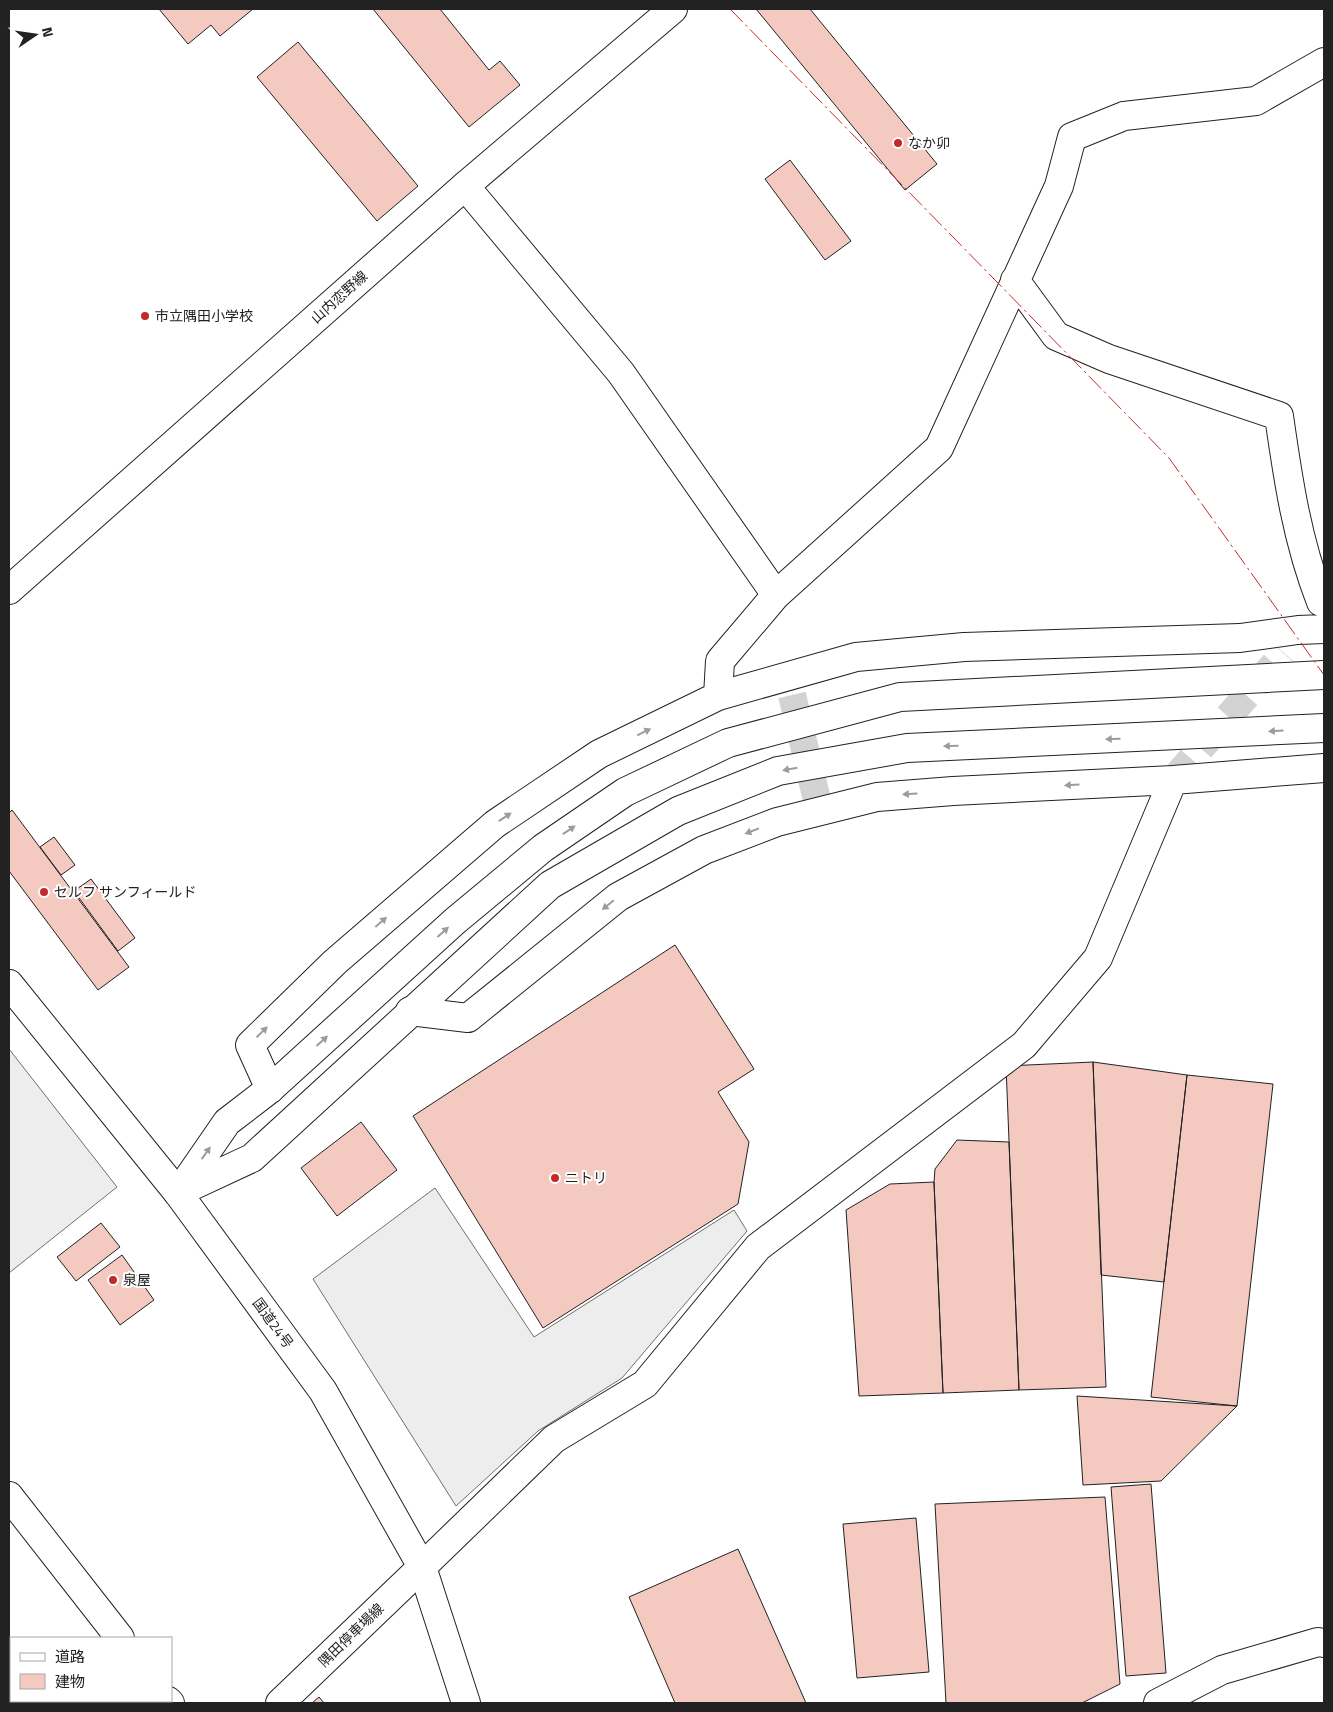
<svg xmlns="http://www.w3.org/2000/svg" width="1333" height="1712" viewBox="0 0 1333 1712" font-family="'Titillium Web','Noto Sans JP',sans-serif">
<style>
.parking{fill:#ededed;stroke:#6f6f6f}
.building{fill:#f3c9c0;stroke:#222}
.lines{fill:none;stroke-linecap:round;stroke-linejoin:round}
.street-tunnel{stroke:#d3d3d3;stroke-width:28;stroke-dasharray:28 14;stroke-linecap:butt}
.street-casing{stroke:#222;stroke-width:30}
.secondary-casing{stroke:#222;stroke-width:30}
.highway-casing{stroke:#222;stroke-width:30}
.street{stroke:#fff;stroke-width:28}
.secondary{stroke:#fff;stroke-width:28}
.highway{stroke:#fff;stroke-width:28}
.power{stroke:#c62828;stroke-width:1;stroke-dasharray:18 4 2.5 4;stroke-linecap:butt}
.oneway{fill:#9c9c9c}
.poi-dot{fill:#c62828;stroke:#fff;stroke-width:2}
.labels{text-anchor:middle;stroke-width:4;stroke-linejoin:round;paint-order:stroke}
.poi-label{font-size:14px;fill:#222;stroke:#fff;text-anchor:start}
.street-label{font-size:14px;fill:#222;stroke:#fff}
</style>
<rect width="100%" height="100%" fill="#fff"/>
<!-- parking -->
<path class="parking" d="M9,1049l108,138 -108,86z
M435,1188l99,149 200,-127 13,21 -125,147 -84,53 -82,75 -143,-227z"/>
<!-- building -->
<path class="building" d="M159,9h94l-33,27 -9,-11 -23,19z
M373,9h67l49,61 11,-9 20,24 -51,42z
M756,9h54l127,155 -32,26z
M298,42l120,144 -41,35 -120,-144z
M790,160l61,81 -26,19 -60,-81z
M12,810l117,157 -31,23 -89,-119v-58z
M54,837l21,28 -14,10 -21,-28z
M91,879l44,59 -17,13 -44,-60z
M675,945l79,124 -36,23 31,50 -11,62 -195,124 -130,-212z
M1093,1062l94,13 -23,207 -63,-7z
M1093,1062l13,325 -87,3 -13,-324z
M1187,1075l86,9 -36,322 -86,-9z
M361,1122l36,48 -60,46 -36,-48z
M957,1140l52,2 10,248 -76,3 -9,-211 1,-13z
M934,1182l9,211 -84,3 -13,-186 44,-26z
M101,1223l19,24 -44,34 -19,-24z
M122,1255l32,45 -34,25 -32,-45z
M1077,1396l160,10 -76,75 -78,4z
M1151,1484l15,189 -40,3 -15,-189z
M1105,1497l15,187 -38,19h-136l-11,-199z
M916,1518l13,154 -72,6 -14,-154z
M738,1549l68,154h-131l-46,-106z
M319,1697l5,6h-12z"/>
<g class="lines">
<!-- street-tunnel -->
<path class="street-tunnel" d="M792,695l25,105
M1173,780l111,-127"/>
<!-- street casing -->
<g class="street-casing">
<path id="street" d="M465,186l156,187 155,222
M1015,280l41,56 53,23 170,57c9,63 18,125 42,186
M718,696l2,-35 56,-66 163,-147 120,-262 13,-49 52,-21 132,-15 68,-39
M410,1011l58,7 150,-121 86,-47 73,-28 100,-25 76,-6 220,-11 151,-12
M270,1089l-20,-44 85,-83 160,-138 104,-70 119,-58 138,-39 108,-10 276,-9 58,-8 26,-1
M9,1496l111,142
M422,1567l132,-128 91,-55 113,-137 266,-202 74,-87 75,-178
M168,1701l2,2
M1158,1703l64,-33 96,-28 6,1"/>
</g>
<!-- secondary casing -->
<g class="secondary-casing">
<path id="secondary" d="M9,590l456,-404 208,-177
M179,1192l73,-34 298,-273 128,-74 100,-40 129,-23 417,-20
M178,1193l49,-71 43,-33 185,-168 88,-73 82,-56 103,-49 172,-46 424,-22
M280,1703l142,-136"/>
</g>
<!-- highway casing -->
<g class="highway-casing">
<path id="highway" d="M9,984l169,209 145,198 99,176 44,136"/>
</g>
<!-- street -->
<use href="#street" class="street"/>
<!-- secondary -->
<use href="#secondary" class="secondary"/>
<!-- highway -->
<use href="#highway" class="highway"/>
<!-- power -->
<path class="power" d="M730,9l439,449 155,217"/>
</g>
<!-- one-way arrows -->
<defs><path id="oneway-solid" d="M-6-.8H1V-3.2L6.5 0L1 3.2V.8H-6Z" transform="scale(1.25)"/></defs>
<g class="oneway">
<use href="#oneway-solid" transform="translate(1276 731) rotate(177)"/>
<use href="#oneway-solid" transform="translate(644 732) rotate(-26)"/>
<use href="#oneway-solid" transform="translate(1113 739) rotate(178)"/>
<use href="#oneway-solid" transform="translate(951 746) rotate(178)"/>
<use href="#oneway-solid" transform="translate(790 769) rotate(170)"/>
<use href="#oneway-solid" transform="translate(1072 785) rotate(177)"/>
<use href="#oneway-solid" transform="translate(910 794) rotate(176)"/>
<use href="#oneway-solid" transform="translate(505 817) rotate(-34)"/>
<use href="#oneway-solid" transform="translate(569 830) rotate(-34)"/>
<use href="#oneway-solid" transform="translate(752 831) rotate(159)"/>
<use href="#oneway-solid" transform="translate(608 905) rotate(141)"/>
<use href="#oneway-solid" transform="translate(381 922) rotate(-41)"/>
<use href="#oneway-solid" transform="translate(443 932) rotate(-42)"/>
<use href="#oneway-solid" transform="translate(262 1032) rotate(-44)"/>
<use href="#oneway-solid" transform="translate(322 1041) rotate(-42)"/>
<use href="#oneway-solid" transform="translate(206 1153) rotate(-55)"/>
</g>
<!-- markers -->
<g class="poi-dot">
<circle cx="898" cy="143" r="5"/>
<circle cx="145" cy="316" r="5"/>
<circle cx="44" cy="892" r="5"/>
<circle cx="555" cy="1178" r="5"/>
<circle cx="113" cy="1280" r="5"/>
</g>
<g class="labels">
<!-- poi labels -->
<g class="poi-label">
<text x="908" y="148">なか卯</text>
<text x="155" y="321">市立隅田小学校</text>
<text x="54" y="897">セルフ サンフィールド</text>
<text x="565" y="1183">ニトリ</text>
<text x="123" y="1285">泉屋</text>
</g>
<!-- street labels -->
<g class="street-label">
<text transform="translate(339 297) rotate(-42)" y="5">山内恋野線</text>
<text transform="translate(273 1323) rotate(54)" y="5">国道24号</text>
<text transform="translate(351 1635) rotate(-44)" y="5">隅田停車場線</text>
</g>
</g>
<!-- border -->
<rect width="1333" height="1712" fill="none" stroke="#222222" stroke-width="20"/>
<!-- legend -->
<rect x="10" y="1637" width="162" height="65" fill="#ffffff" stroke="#a7a7a7"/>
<rect x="20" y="1653" width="25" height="8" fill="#ffffff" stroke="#a7a7a7"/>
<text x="55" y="1662" font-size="15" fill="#222222">道路</text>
<rect x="20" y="1674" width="25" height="15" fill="#f3c9c0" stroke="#a7a7a7"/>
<text x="55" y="1687" font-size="15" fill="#222222">建物</text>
<!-- north arrow -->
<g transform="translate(35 35) rotate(77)" stroke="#ffffff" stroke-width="4" paint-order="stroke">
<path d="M0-4L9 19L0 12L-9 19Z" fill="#222222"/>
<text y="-8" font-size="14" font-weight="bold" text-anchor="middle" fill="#222222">N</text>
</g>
</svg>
